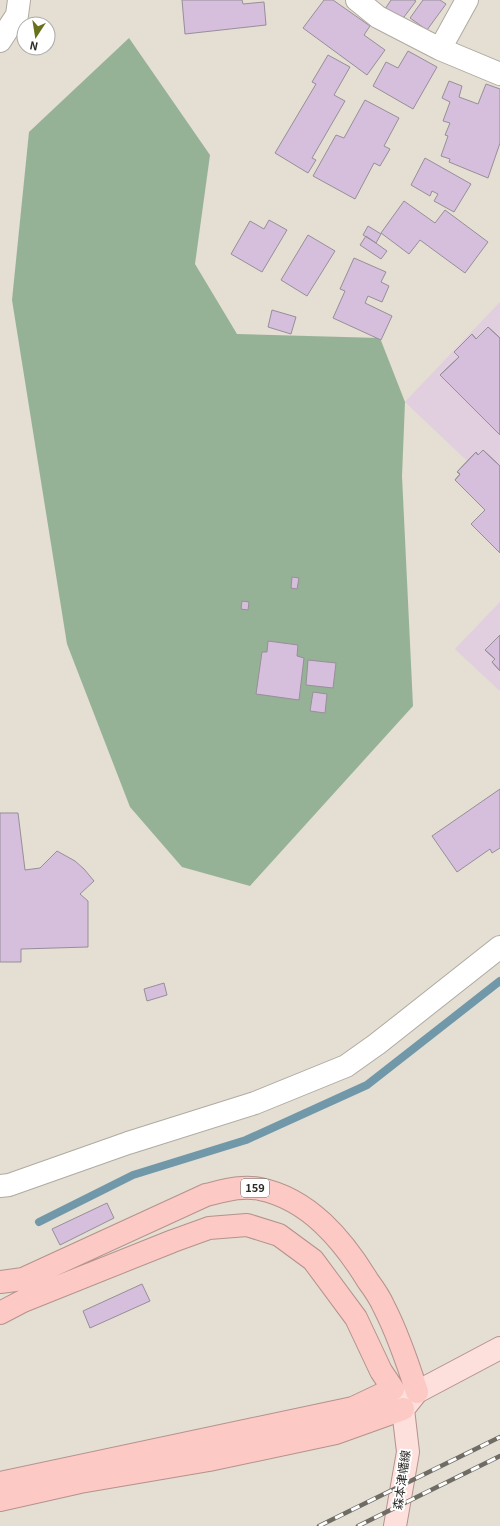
<svg xmlns="http://www.w3.org/2000/svg" width="500" height="1526" viewBox="0 0 500 1526" font-family="Georgia,'Noto Sans JP',serif">
<style>
.medical{fill:#e1cedf}
.forest{fill:#96b296}
.lines{fill:none;stroke-linecap:round;stroke-linejoin:round}
.stream{stroke:#7098a9;stroke-width:8}
.building{fill:#d6bedd;stroke:#968f98}
.minor-casing{stroke:#b0aaa0;stroke-width:24}
.major-casing{stroke:#b4928d;stroke-width:24}
.highway-casing{stroke:#b4928d;stroke-width:24}
.minor{stroke:#fff;stroke-width:22}
.major{stroke:#fddfdc;stroke-width:22}
.highway{stroke:#fcc9c4;stroke-width:22}
.rail-casing{stroke:#6f6c65;stroke-width:4.5}
.rail{stroke:#fff;stroke-width:3;stroke-dasharray:9;stroke-linecap:butt}
.labels{text-anchor:middle;stroke-width:4;stroke-linejoin:round;paint-order:stroke}
.shield{fill:#fff;stroke:#6d6b68;stroke-width:1}
.shield-label{font-size:11px;font-weight:bold;fill:#2e2c28}
.street-label{font-size:12px;fill:#2e2c28;stroke:#fff}
</style>
<rect width="100%" height="100%" fill="#e4ded3"/>
<!-- medical -->
<path class="medical" d="M500,302v190l-95,-90z
M500,602v89l-45,-42z"/>
<!-- forest -->
<path class="forest" d="M129,38l81,117 -15,109 42,70 143,4 25,64 -3,74 11,230 -163,180 -68,-19 -52,-60 -63,-163 -55,-344 17,-168z"/>
<g class="lines">
<!-- stream -->
<path class="stream" d="M39,1222l94,-47 113,-35 121,-55 133,-104"/>
</g>
<!-- building -->
<path class="building" d="M182,0h60l1,4 21,-2 2,23 -81,9z
M324,0h9l37,26 -6,9 21,15 -18,25 -64,-47z
M391,0h23l2,1 -15,20 -16,-12z
M423,0h17l6,4 -19,26 -17,-12z
M408,51l29,16 -24,42 -40,-23 13,-24 12,6z
M328,55l22,12 -16,28 11,6 -33,57 4,2 -8,13 -33,-20 41,-69 -4,-2z
M449,81l13,5 -3,11 19,7 8,-20 14,5v54l-12,35 -39,-16 1,-3 -9,-3 7,-20 -3,-1 5,-12 -7,-2 7,-19 -8,-4z
M365,100l34,18 -15,28 6,3 -10,17 -6,-3 -19,36 -42,-23 23,-41 8,3z
M425,158l46,26 -17,28 -20,-11 4,-7 -6,-3 -2,5 -19,-11z
M404,201l31,22 10,-13 43,32 -23,31 -45,-33 -11,14 -28,-21z
M269,220l18,10 -25,42 -31,-18 19,-33 14,8z
M368,226l13,8 -5,9 -13,-8z
M308,235l27,16 -28,45 -26,-16z
M366,236l21,15 -6,8 -21,-14z
M354,258l32,14 -5,10 8,4 -7,16 -14,-6 -3,7 27,13 -11,24 -48,-22 12,-27 -5,-2z
M272,310l24,7 -5,17 -23,-7z
M488,327l12,11v97l-60,-60 19,-18 -5,-5 18,-18 4,5z
M488,327l12,11v97l-60,-60 19,-18 -5,-5 18,-18 4,5z
M483,450l17,16v87l-29,-29 14,-14 -30,-30 5,-6 -3,-2 19,-20 2,3z
M483,450l17,16v87l-29,-29 14,-14 -30,-30 5,-6 -3,-2 19,-20 2,3z
M292,577l7,1 -2,11 -6,-1z
M242,601l7,1 -1,8 -7,-1z
M500,635v36l-8,-9 3,-3 -10,-9z
M500,635v36l-8,-9 3,-3 -10,-9z
M268,641l30,4 -1,11 7,2 -5,42 -43,-6 6,-42h5z
M308,660l28,3 -3,25 -27,-3z
M313,692l14,2 -2,19 -15,-2z
M500,789v59l-8,5 -2,-4 -33,23 -25,-36z
M0,813h18l7,57 15,-2 17,-17 18,10 9,8 10,12 -14,13 8,7v46l-67,2v13h-21z
M164,983l3,12 -20,6 -3,-12z
M107,1203l7,15 -54,27 -8,-16z
M142,1284l8,17 -60,27 -7,-17z"/>
<g class="lines">
<!-- minor casing -->
<g class="minor-casing">
<path id="minor" d="M357,0l21,17 62,32 60,25
M0,41l17,-26 2,-15
M440,49l27,-49
M0,1186l9,-1 119,-42 127,-40 91,-37 31,-22 123,-97"/>
</g>
<!-- major casing -->
<g class="major-casing">
<path id="major" d="M394,1392l9,17 5,43 -13,74
M405,1407l12,-15 83,-44"/>
</g>
<!-- highway casing -->
<g class="highway-casing">
<path id="highway" d="M0,1282l23,-3 183,-84c17,-4 36,-10 54,-6 49,10 83,51 108,92 6,8 12,17 16,26 14,27 24,57 33,85
M0,1313l23,-12 150,-60 36,-13 38,-3 32,10 34,25 43,58 25,53 12,18 -40,19 -353,75
M0,1500l80,-18 129,-22 127,-27 67,-24"/>
</g>
<!-- minor -->
<use href="#minor" class="minor"/>
<!-- major -->
<use href="#major" class="major"/>
<!-- highway -->
<use href="#highway" class="highway"/>
<!-- rail casing -->
<g class="rail-casing">
<path id="rail" d="M319,1526l181,-89
M358,1526l142,-70"/>
</g>
<!-- rail -->
<use href="#rail" class="rail"/>
</g>
<g class="labels">
<!-- shield labels -->
<rect class="shield" x="241" y="1179" width="28" height="18" rx="3"/>
<g class="shield-label">
<text x="255" y="1192">159</text>
</g>
<!-- street labels -->
<g class="street-label">
<text transform="translate(402 1480) rotate(-82)" y="4">森本津幡線</text>
</g>
</g>
<!-- north arrow -->
<g transform="translate(36 36) rotate(192)"><circle r="19" fill="#ffffff" stroke="#ababa9"/>
<path d="M0-3L7 15L0 10L-7 15Z" fill="#69721b"/>
<text y="-6" font-size="11" font-weight="bold" text-anchor="middle" fill="#2e2c28">N</text>
</g>
</svg>
